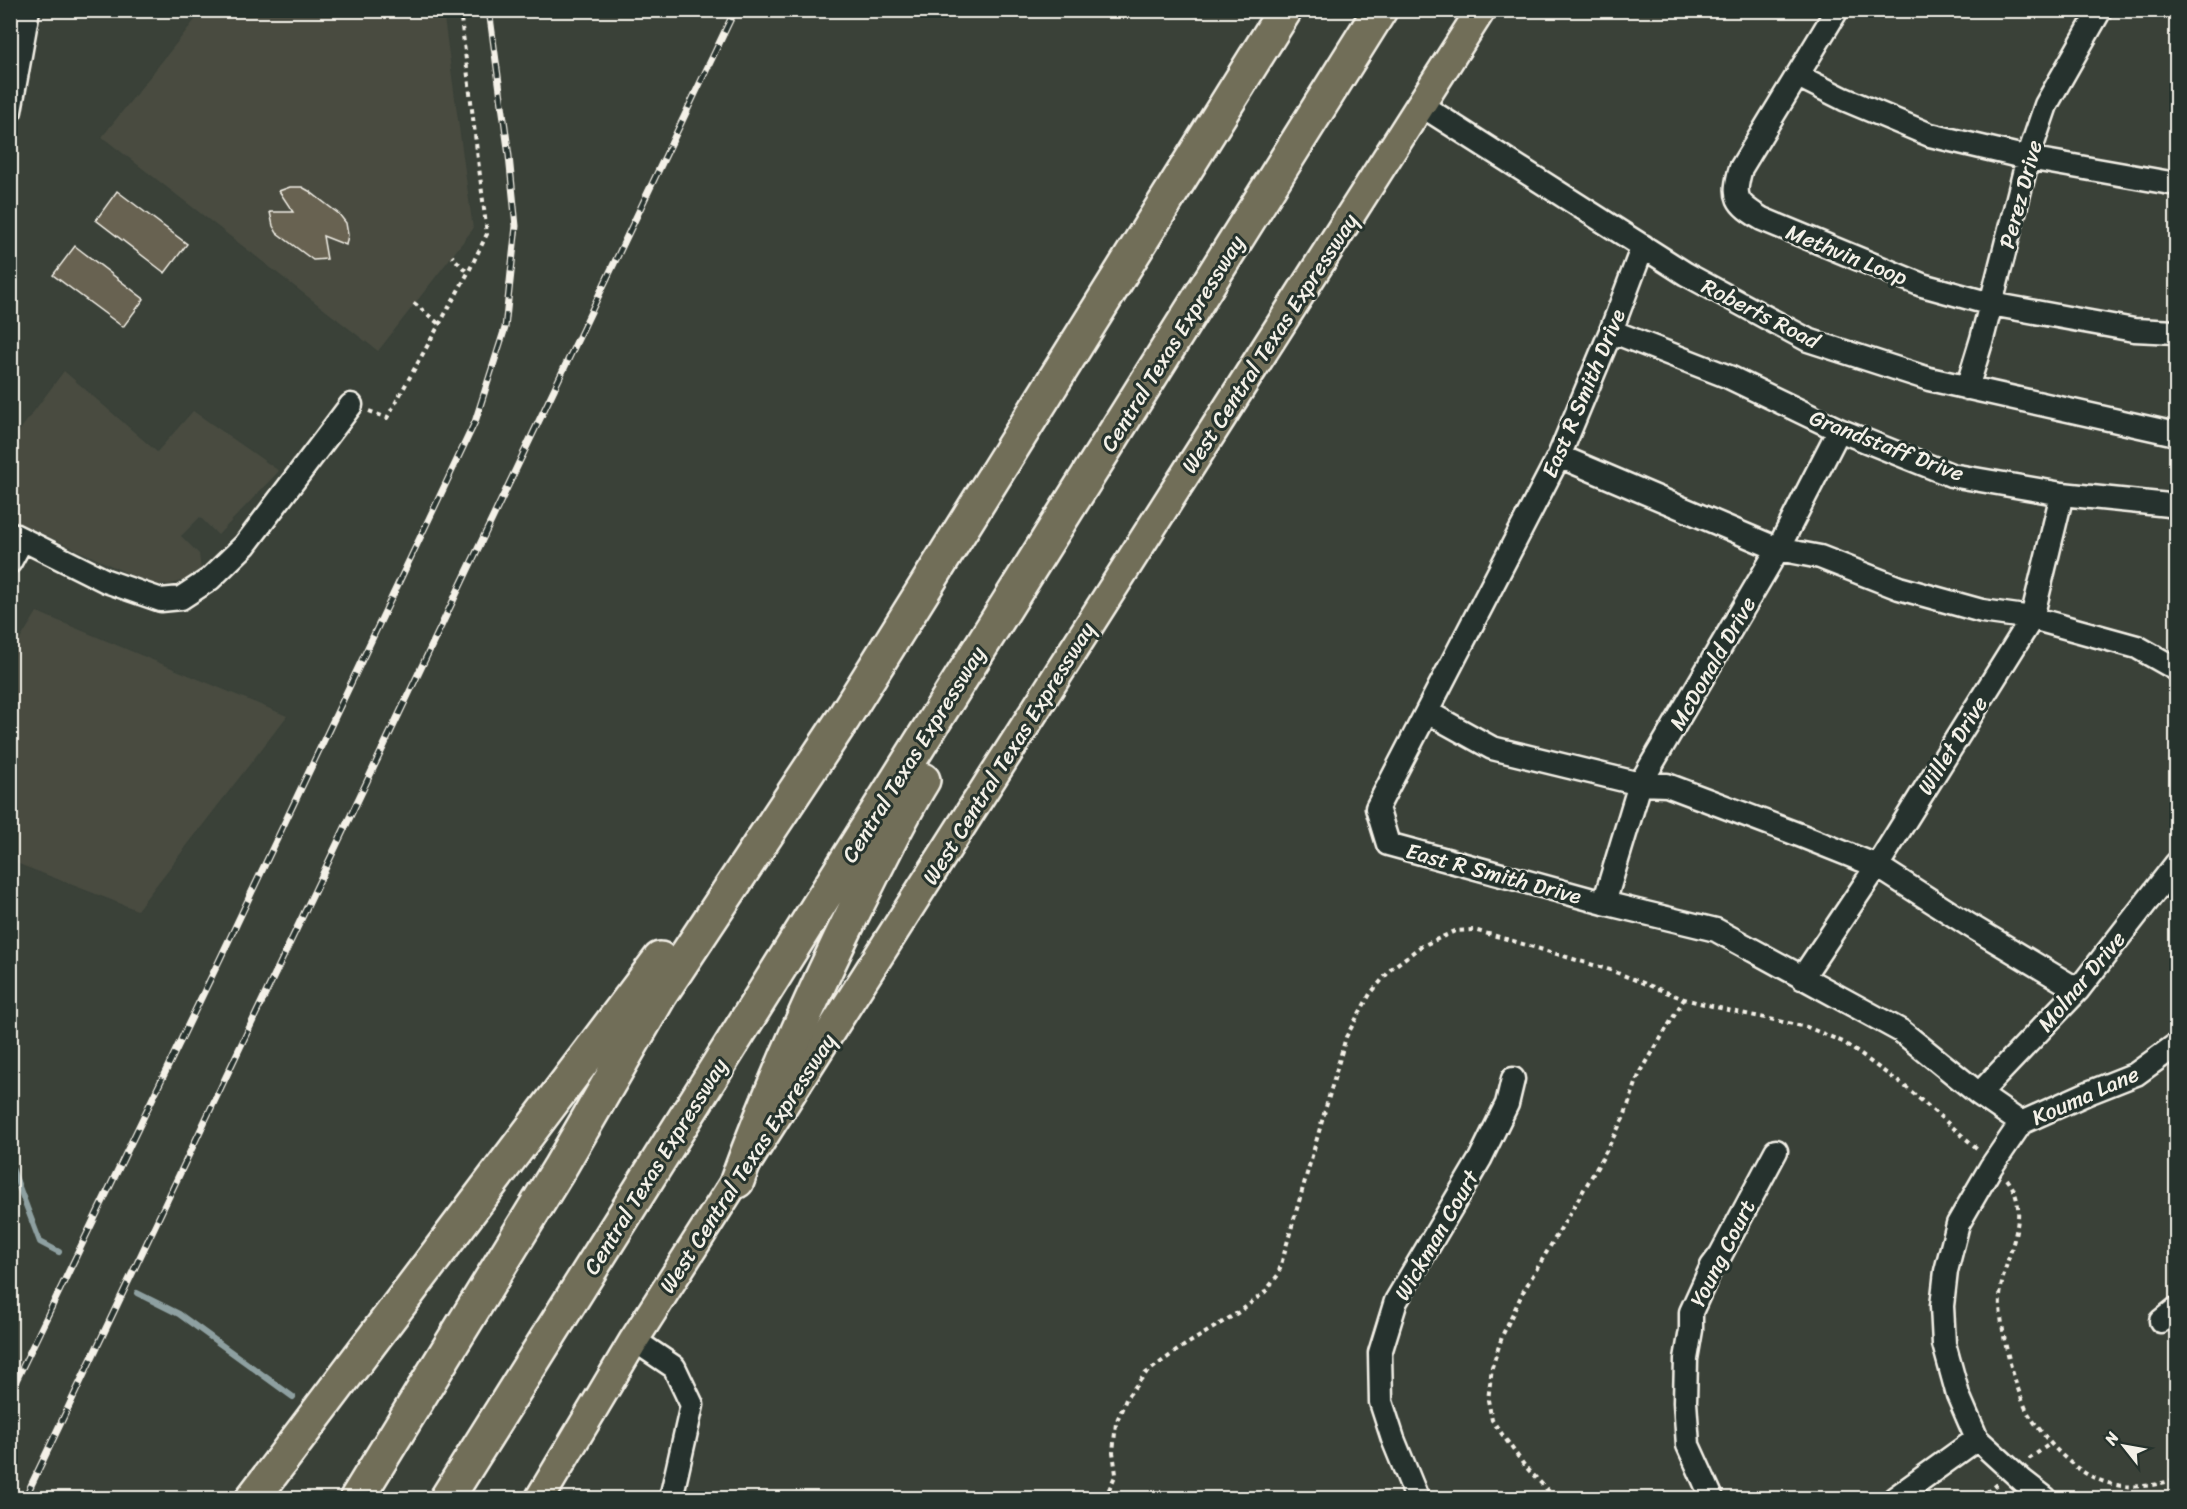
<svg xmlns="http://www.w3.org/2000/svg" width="2187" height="1509" viewBox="0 0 2187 1509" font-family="Sriracha,sans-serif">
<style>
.built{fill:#484b40}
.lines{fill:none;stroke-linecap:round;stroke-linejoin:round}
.stream{stroke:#8ea0a1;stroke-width:6}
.building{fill:#686251;stroke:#f4f1e8;stroke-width:1.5}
.minor-casing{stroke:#f4f1e8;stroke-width:27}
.major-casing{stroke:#f4f1e8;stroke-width:33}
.highway-casing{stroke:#f4f1e8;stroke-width:38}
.path{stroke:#f4f1e8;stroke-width:4;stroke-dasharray:4.5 4.5;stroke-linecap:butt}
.minor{stroke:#26332d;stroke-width:22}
.major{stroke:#716e59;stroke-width:28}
.highway{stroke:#716e59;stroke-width:33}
.rail-casing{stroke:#f4f1e8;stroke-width:7}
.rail{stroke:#26332d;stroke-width:4.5;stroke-dasharray:14;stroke-linecap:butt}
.labels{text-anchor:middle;stroke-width:6;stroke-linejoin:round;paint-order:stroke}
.street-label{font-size:22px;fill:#f4f1e8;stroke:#26332d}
</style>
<rect width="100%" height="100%" fill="#3a4138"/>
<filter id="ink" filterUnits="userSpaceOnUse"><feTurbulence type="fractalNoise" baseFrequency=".0167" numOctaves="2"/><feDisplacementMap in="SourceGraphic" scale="12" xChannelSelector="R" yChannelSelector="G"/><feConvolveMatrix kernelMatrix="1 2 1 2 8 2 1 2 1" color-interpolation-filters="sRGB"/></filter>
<g filter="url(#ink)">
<!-- built -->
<path class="built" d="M202,11h241l30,218 -95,122 -276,-214z
M64,371l93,81 36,-41 86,60 -61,64 -18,-18 -19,19 18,18 2,15 -16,11 -14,4 -13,1 -25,-9 -122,-57v-77z
M37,612l250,104 -150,194 -126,-49v-207z"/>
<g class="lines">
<!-- stream -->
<path class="stream" d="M10,1163l30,79 19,10
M137,1293l42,21 114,83"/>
</g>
<!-- building -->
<path class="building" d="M290,187h12l7,4 30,23 7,9 2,12 -2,10 -23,-9 4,23 -14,1 -36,-27 -4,-7 -3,-14h23l-14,-21z
M117,191l70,53 -22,29 -69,-53z
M75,246l69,53 -21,28 -70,-52z"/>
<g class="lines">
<!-- minor casing -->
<g class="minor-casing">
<path id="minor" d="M1837,10l-96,158c-9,30 -5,35 21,51l160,66 69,19 143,26 42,2
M1798,76l46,23 86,36 98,23 148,26
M1421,105l265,169 122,66 121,39 247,55
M10,111l18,-101
M1643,246l-32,85 -52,125 -182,352 11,36 216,59 112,27 185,101 78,63 42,29
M1611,331l118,46 110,53 112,45 111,19 107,11 7,2
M1967,388l15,-49 46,-181 18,-53 54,-95
M1559,456l219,93 42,8 79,31 83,23 50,7 105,29 39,22
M10,533l96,48 55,19 20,-2 29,-19 35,-34 106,-140
M10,562l12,-22
M1427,712l65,36 148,36 27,1 135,51 75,30 92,59 109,65
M1604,903l36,-119 138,-235 61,-119
M1802,978l75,-112 155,-248 30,-124
M1979,1094l99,-104 98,-126
M2161,1321l15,-12
M634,1340l40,27 18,38 -21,93
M1417,1498l-24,-59 -12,-37 -1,-49 16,-52 84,-142 27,-55 6,-25
M1712,1498l-24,-53 -3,-43 1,-43 5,-29v-18l21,-46 9,-12 55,-103
M1895,1498l82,-59
M2045,1498l-22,-17 -46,-42 -19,-44 -14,-51 -2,-38 4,-35 12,-47 33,-57 30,-44 67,-30 48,-19 40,-29"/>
</g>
<!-- major casing -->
<g class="major-casing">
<path id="major" d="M540,1498l94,-158 847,-1330"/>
</g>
<!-- highway casing -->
<g class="highway-casing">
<path id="highway" d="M737,1181c34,-93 74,-183 118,-272 22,-43 42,-87 68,-129
M253,1498l407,-539
M357,1498l202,-329 101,-174 183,-276 442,-709
M447,1498l933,-1488"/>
</g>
<!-- path -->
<path class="path" d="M460,10l27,224 -19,39
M414,303l25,21
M369,411l18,7 81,-145 -16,-17
M2007,1179c30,39 -10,84 -7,128 3,34 12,70 26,102 5,11 14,20 21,30 36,43 74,58 129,40
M2029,1459l22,-16
M1105,1498l11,-24 -3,-22 3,-29 11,-26 19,-24 33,-24 60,-37 26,-20 13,-17 68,-238 24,-43 22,-26 28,-21 35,-16 19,-1 29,8 107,32 74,29 48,12 75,16 36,15 64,46 72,62
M1555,1498l-31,-33 -32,-45 -4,-20 4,-33 11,-33 20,-42 79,-133 22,-42 15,-42 45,-76
M1979,1498l18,-14"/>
<!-- minor -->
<use href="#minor" class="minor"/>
<!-- major -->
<use href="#major" class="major"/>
<!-- highway -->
<use href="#highway" class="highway"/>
<!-- rail casing -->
<g class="rail-casing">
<path id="rail" d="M10,1393l210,-434 255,-537 30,-94 11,-102 -7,-70 -20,-146
M25,1498l710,-1488"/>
</g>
<!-- rail -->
<use href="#rail" class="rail"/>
</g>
</g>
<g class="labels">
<!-- street labels -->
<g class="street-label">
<text transform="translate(2020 194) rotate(-75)" y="8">Perez Drive</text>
<text transform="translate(1847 254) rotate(22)" y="8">Methvin Loop</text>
<text transform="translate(1761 313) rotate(27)" y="8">Roberts Road</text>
<text transform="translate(1172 343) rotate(-58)" y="8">Central Texas Expressway</text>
<text transform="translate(1269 343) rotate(-57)" y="8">West Central Texas Expressway</text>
<text transform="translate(1583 393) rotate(-67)" y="8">East R Smith Drive</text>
<text transform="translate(1887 445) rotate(21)" y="8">Grandstaff Drive</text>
<text transform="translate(1712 663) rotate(-60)" y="8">McDonald Drive</text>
<text transform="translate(1952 745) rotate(-58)" y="8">Willet Drive</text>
<text transform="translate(1008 753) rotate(-58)" y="8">West Central Texas Expressway</text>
<text transform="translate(913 754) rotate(-58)" y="8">Central Texas Expressway</text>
<text transform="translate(1494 873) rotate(15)" y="8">East R Smith Drive</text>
<text transform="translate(2081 981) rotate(-50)" y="8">Molnar Drive</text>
<text transform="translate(2085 1095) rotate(-24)" y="8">Kouma Lane</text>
<text transform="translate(747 1163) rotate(-57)" y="8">West Central Texas Expressway</text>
<text transform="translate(655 1166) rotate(-58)" y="8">Central Texas Expressway</text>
<text transform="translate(1436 1235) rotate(-60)" y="8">Wickman Court</text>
<text transform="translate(1722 1253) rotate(-63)" y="8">Young Court</text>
</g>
</g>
<!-- margin -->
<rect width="2187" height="1509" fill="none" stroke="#26332d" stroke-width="36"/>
<rect x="18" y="18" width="2151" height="1473" fill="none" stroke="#f4f1e8" stroke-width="2" filter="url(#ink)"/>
<!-- north arrow -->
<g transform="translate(2124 1446) rotate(301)" stroke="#26332d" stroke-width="4.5" paint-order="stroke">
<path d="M0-4.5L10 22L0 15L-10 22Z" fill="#f4f1e8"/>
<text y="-9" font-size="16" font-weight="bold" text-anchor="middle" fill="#f4f1e8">N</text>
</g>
</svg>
